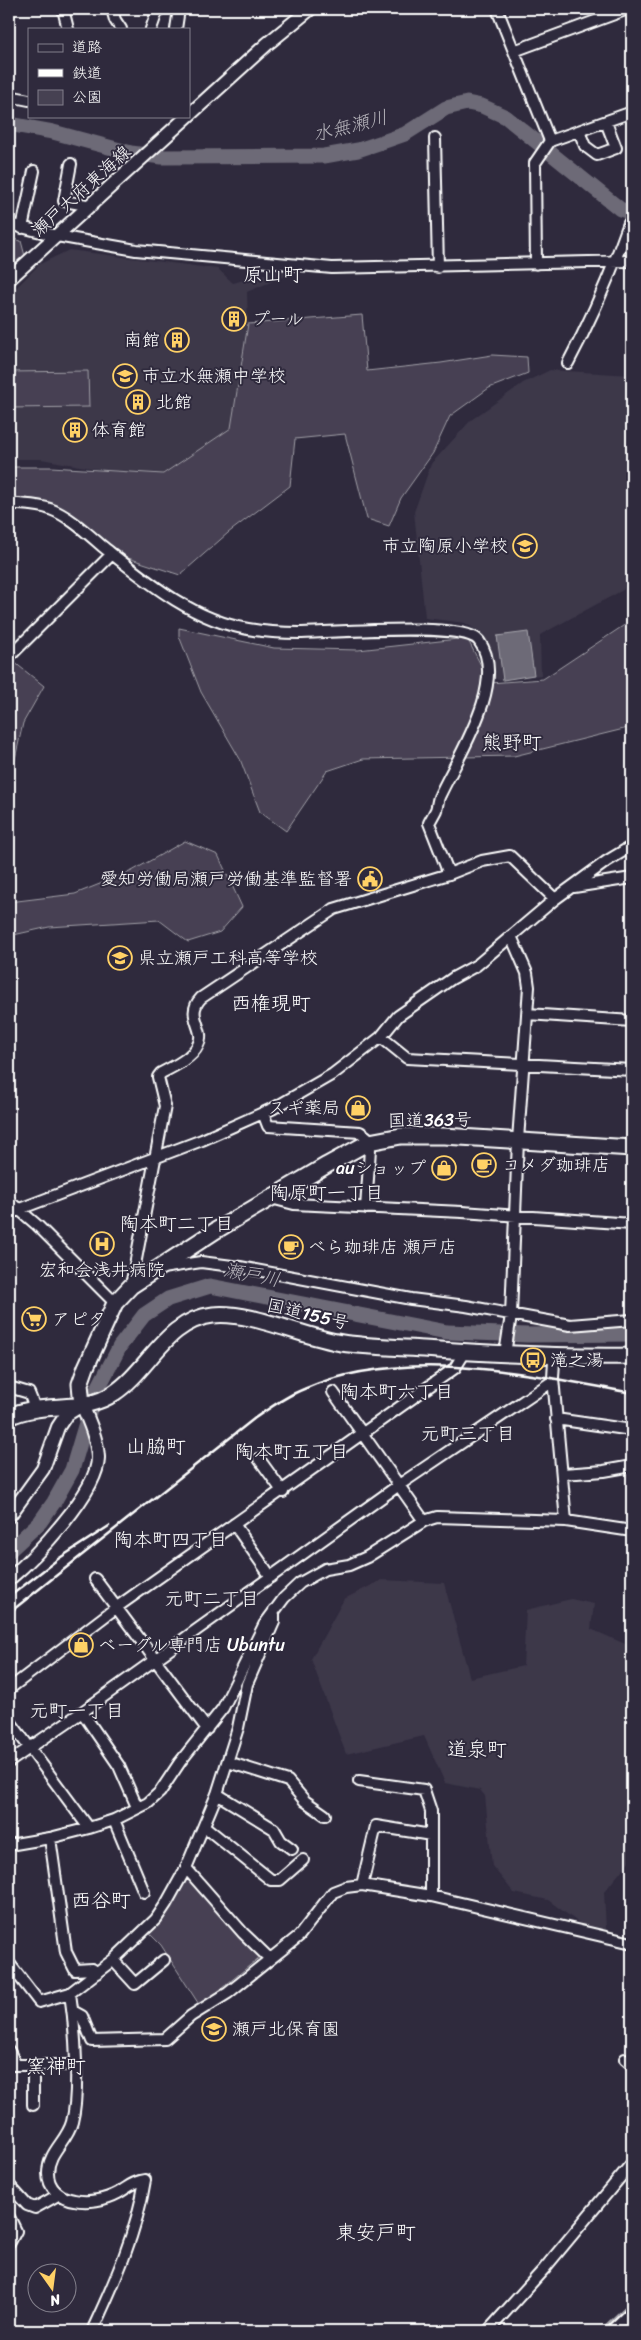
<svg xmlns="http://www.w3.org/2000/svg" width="641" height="2340" viewBox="0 0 641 2340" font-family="Sriracha,'Klee One',sans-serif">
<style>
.built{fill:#3c3749}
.green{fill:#464152;stroke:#a2a0a8}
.water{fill:#6d6a77;stroke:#a7a6ad}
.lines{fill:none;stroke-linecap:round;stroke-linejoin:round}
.stream{stroke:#a7a6ad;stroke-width:2.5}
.river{stroke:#6d6a77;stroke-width:15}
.minor-casing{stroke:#fff;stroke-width:14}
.major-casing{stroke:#fff;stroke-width:16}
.highway-casing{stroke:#fff;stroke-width:19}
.minor{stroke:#2f2a3d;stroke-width:10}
.major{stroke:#2f2a3d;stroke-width:12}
.highway{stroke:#2f2a3d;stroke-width:15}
.rail{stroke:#fff;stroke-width:2.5}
.labels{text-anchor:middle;stroke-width:4;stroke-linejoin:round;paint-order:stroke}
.street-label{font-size:18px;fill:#fff;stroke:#2f2a3d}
.poi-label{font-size:18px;fill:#fff;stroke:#2f2a3d;text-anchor:start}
.water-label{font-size:19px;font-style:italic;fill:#b6b4bb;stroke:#2f2a3d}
.neighbourhood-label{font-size:19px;fill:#fff;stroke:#2f2a3d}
.quarter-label{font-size:20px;fill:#fff;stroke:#2f2a3d}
</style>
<rect width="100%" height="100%" fill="#2f2a3d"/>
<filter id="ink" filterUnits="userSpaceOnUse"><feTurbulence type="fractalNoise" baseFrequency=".02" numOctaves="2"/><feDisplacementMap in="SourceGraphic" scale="10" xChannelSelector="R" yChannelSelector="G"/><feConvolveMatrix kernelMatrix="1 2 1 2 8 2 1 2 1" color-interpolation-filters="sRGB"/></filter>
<g filter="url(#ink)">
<!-- built -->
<path class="built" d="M69,250l149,19 15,14 59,-17 15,1 -60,25 1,32 -15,106 -70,44 -61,-4 -61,-11h-32v-164l31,-31z
M550,370l82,5v205l-9,10 -83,45 1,40 -43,5 -4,-2 -9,-42 -20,-13 -40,-5 -11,-106 17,-48 40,-44 52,-37z
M382,1580l62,3 26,95 53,-12 3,-56 45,-11 23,5 -3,25 41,18v211l-28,34 2,37 -23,-3 -35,-26 -34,-7 -22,-27 -7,-70 -5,-6 -35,-7 -21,-47 -78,18 -35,-95 33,-60z"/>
<!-- green -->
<path class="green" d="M9,238l12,3 4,15 -16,17z
M362,315l5,56 74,-8 51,-8 35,2 1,16 -39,15 -39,28 -17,37 -32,45 -12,28 -22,-7 -22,-85 -50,5 -5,47 -62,47 -48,42 -58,-19 -65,-51 -48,-5v-33h42l112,7 68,-46 17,-104z
M88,371l1,36 -80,1v-36z
M632,620v107l-118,29 -151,3 -36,12 -41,60 -26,-19 -20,-53 -39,-67 -22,-56v-8l95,20 84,2 109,-12 23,45 53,-4z
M9,658l35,28 -21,37 -14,63z
M185,841l33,14 24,52 -22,25 -32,10 -29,-22 -110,7 -40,9v-34l66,-8 57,-23z
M187,1874l73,83 -60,49 -39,-61 -15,-15z"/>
<!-- water -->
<path class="water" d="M528,632l6,43 -31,5 -6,-44z"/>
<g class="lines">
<!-- stream -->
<path class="stream" d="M600,2331l32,-30"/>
<!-- river -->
<path class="river" d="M9,124l44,8 78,21 31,4 162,-1 34,-6 30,-10 17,-6 41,-26 21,-5 15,3 24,11 114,92 12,4
M9,1551l31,-29 14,-20 18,-32 22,-74 26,-50 24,-31 24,-16 42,-13 237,46 80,3 105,-1"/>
<!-- minor casing -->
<g class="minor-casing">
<path id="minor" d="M63,9l5,20
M112,9l3,11 6,9
M497,9l53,132
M151,29l7,-20
M176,29l3,-20
M514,51l114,-42
M9,96l20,4
M579,131l6,15 12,9 19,-7 -10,-26
M435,138l3,129
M71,164l-7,37 28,5
M9,224l48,12 79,14 196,18 300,-7
M22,228l12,-57
M536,264l-1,-101 15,-22 82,-29
M568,363c24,-45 44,-92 61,-140
M9,503c12,2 29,1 41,6 19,7 37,24 52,37 43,34 90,74 146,83 17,3 35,4 52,4 29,0 165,-12 179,8 30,40 -22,117 -39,154 -3,5 -2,10 -4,15 -2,4 -5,9 -7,13l20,51
M9,653h4l99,-99
M574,887l58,-9
M527,1014l105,7
M381,1037l26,21 225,12
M263,1113l5,13 92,6 7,5 3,12 -4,59
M271,1198l23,6 168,8 170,12
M9,1201l28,24 78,78
M9,1213l193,-73 72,-32 59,-34 48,-37 17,-21 55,-38 24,-13 78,-66 52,-38 25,-15
M162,1268l39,-6 39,5 171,32 55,7 104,19 62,-5
M131,1286l34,-180 -7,-29 3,-4c12,-6 31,-15 37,-28 9,-16 -14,-29 3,-47l133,-89 115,-35 33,-13 28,-5 45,43
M505,1354l6,-39 7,-175 11,-153 -2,-14 -16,-37
M558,1357l-4,4 -1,17 13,143
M9,1387l20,6 6,15
M333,1392l91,129
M556,1419l76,11
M259,1459l24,33
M563,1474l41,-3 28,-5
M234,1524l37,53
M95,1579l112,150
M9,1689l108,-82 338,-239 10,-16
M82,1712l37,54 18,41
M9,1720l80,108
M9,1762l73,-50 317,-227 154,-104
M228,1762l60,19 17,20 20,14
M359,1781l65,9 7,21v85
M217,1794l57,35 7,12 11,8
M114,1820l30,72
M204,1826l67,54h9l23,-20
M50,1838l16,114 9,18 17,-1 5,4
M9,1845l41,-7 39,-10 25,-8 34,-17 12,-11 20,-30 43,-54 41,-83 20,-27 16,-15 25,-14 24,-4 18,-8 57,-36 13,-4 129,4 66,10
M186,1868l57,65 27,26
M362,1885l14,-59 55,9
M113,1960l22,24 29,-24
M9,1963l30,39 31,-9 43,-33 43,-41 10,-15 20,-36 31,-74 21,-66 9,-44 27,-62v-12
M70,1993c5,33 10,98 2,129 -5,19 -24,30 -24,51 0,15 12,25 26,27 14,3 31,0 44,-7 9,-5 16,-12 27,-13 -8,52 -31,104 -53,151
M73,2011l9,5 10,25 73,-2 26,-23 37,-23 71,-57 34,-44 13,-5 16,-2 69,11 201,47
M9,2051l7,14
M625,2059l7,6
M9,2065h66
M33,2105v-40
M9,2185l18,20 8,3 23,-13
M9,2217l7,14 -7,13
M488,2331l56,-62 88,-106
M611,2331l21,-20"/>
</g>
<!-- major casing -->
<g class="major-casing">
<path id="major" d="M9,279l258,-235 43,-35
M9,1516l34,-47 15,-42 8,-12 16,-10c7,16 15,34 16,52 1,34 -64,101 -89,122"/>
</g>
<!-- highway casing -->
<g class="highway-casing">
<path id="highway" d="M82,1405l-2,-21 6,-17 29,-64 16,-17 84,-55 112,-66 42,-23 32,-6h43l188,12
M9,1417c33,-17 74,-2 105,-24 35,-23 52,-73 99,-78 39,-4 89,22 129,28 27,4 55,4 82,6 70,5 139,8 208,7"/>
</g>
<!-- minor -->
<use href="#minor" class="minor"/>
<!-- major -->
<use href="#major" class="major"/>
<!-- highway -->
<use href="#highway" class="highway"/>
<!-- rail -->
<path class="rail" d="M9,1597l49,-38 51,-33
M9,1613l246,-195c16,-11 31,-22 49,-29 99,-43 226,-15 328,4"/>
</g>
</g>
<!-- icons -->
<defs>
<g id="building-ring" transform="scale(1.25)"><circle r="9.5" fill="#2f2a3d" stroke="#ffd166" stroke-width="1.5"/><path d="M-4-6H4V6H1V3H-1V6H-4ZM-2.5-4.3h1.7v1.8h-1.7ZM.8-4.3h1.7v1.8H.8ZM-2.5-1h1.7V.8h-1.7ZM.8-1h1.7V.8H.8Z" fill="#ffd166"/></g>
<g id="school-ring" transform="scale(1.25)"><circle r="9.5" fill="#2f2a3d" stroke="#ffd166" stroke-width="1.5"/><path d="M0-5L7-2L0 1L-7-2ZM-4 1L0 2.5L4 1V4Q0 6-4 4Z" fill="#ffd166"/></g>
<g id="civic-ring" transform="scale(1.25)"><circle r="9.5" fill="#2f2a3d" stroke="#ffd166" stroke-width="1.5"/><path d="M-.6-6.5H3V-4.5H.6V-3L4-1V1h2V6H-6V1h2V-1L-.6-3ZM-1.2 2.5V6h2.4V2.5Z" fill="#ffd166"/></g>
<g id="shop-ring" transform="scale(1.25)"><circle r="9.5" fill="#2f2a3d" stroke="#ffd166" stroke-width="1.5"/><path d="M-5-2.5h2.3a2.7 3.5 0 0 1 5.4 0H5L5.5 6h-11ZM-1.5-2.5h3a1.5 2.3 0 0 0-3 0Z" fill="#ffd166"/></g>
<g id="cafe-ring" transform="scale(1.25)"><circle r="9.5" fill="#2f2a3d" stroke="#ffd166" stroke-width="1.5"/><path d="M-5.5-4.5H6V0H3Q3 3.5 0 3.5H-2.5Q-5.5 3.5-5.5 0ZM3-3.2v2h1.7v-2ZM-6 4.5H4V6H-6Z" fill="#ffd166"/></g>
<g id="hospital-ring" transform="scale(1.25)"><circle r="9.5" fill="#2f2a3d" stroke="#ffd166" stroke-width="1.5"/><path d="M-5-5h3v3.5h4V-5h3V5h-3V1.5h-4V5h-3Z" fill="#ffd166"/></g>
<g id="supermarket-ring" transform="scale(1.25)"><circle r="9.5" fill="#2f2a3d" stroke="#ffd166" stroke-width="1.5"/><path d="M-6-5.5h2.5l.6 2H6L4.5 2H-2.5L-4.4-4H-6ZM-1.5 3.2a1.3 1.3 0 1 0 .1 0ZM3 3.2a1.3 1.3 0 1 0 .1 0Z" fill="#ffd166"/></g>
<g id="bus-ring" transform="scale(1.25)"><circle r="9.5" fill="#2f2a3d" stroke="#ffd166" stroke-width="1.5"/><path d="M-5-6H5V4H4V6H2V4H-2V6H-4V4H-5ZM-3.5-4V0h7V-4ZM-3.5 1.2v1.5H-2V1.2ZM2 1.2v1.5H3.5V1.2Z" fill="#ffd166"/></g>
</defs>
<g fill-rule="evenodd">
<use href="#building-ring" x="234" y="319"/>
<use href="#building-ring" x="177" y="340"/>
<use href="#school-ring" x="125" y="376"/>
<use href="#building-ring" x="138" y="402"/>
<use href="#building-ring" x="75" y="430"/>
<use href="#school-ring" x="525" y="546"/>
<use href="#civic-ring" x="370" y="879"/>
<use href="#school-ring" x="120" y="958"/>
<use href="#shop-ring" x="358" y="1108"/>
<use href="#cafe-ring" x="484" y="1165"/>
<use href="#shop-ring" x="444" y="1168"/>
<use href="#hospital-ring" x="102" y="1244"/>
<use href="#cafe-ring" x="291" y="1247"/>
<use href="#supermarket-ring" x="34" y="1319"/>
<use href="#bus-ring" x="533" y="1360"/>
<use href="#shop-ring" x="81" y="1645"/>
<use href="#school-ring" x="214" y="2029"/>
</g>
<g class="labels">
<!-- street labels -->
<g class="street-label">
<text transform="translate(81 191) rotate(-42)" y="6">瀬戸大府東海線</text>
<text transform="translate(430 1120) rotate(-1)" y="6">国道363号</text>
<text transform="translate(308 1314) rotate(13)" y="6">国道155号</text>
</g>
<!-- poi labels -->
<g class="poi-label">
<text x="252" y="325">プール</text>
<text x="160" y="346" text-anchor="end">南館</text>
<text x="142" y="382">市立水無瀬中学校</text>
<text x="156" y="408">北館</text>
<text x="92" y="436">体育館</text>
<text x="508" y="552" text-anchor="end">市立陶原小学校</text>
<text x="352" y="885" text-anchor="end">愛知労働局瀬戸労働基準監督署</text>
<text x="138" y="964">県立瀬戸工科高等学校</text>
<text x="340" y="1114" text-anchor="end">スギ薬局</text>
<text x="502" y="1171">コメダ珈琲店</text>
<text x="426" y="1174" text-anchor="end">auショップ</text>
<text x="308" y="1253">べら珈琲店 瀬戸店</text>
<text x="102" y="1276" text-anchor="middle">宏和会浅井病院</text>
<text x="52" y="1325">アピタ</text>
<text x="550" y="1366">滝之湯</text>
<text x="98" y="1651">ベーグル専門店 Ubuntu</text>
<text x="232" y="2035">瀬戸北保育園</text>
</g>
<!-- water labels -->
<g class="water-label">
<text transform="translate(350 125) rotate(-14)" y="7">水無瀬川</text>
<text transform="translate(252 1274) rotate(11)" y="7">瀬戸川</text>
</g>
<!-- neighbourhood labels -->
<g class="neighbourhood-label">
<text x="327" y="1199">陶原町一丁目</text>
<text x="177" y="1230">陶本町二丁目</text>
<text x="397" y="1398">陶本町六丁目</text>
<text x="468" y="1440">元町三丁目</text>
<text x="292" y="1458">陶本町五丁目</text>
<text x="171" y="1546">陶本町四丁目</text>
<text x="212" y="1605">元町二丁目</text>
<text x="77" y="1717">元町一丁目</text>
</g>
<!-- quarter labels -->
<g class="quarter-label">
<text x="273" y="281">原山町</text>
<text x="512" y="749">熊野町</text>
<text x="271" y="1010">西権現町</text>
<text x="156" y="1453">山脇町</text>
<text x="477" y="1756">道泉町</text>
<text x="101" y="1907">西谷町</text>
<text x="56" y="2073">窯神町</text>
<text x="376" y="2239">東安戸町</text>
</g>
</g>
<!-- margin -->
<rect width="641" height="2340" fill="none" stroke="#2f2a3d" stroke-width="30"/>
<rect x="15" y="15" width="611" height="2310" fill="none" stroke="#fff" stroke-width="2" filter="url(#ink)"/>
<!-- legend -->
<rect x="28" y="28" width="162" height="90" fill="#2f2a3d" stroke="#827f8b"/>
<rect x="38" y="44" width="25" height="8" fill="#2f2a3d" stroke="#827f8b"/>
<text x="72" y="52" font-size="15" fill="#ffffff">道路</text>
<rect x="38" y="69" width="25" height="8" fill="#ffffff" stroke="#827f8b"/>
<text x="72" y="78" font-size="15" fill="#ffffff">鉄道</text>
<rect x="38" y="90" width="25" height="15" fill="#464152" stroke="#827f8b"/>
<text x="72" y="102" font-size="15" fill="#ffffff">公園</text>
<!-- north arrow -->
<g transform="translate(52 2288) rotate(166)"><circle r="24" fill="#2f2a3d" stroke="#827f8b"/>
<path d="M0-4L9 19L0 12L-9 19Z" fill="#ffd166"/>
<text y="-8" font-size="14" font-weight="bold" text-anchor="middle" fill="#ffffff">N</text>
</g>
</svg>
